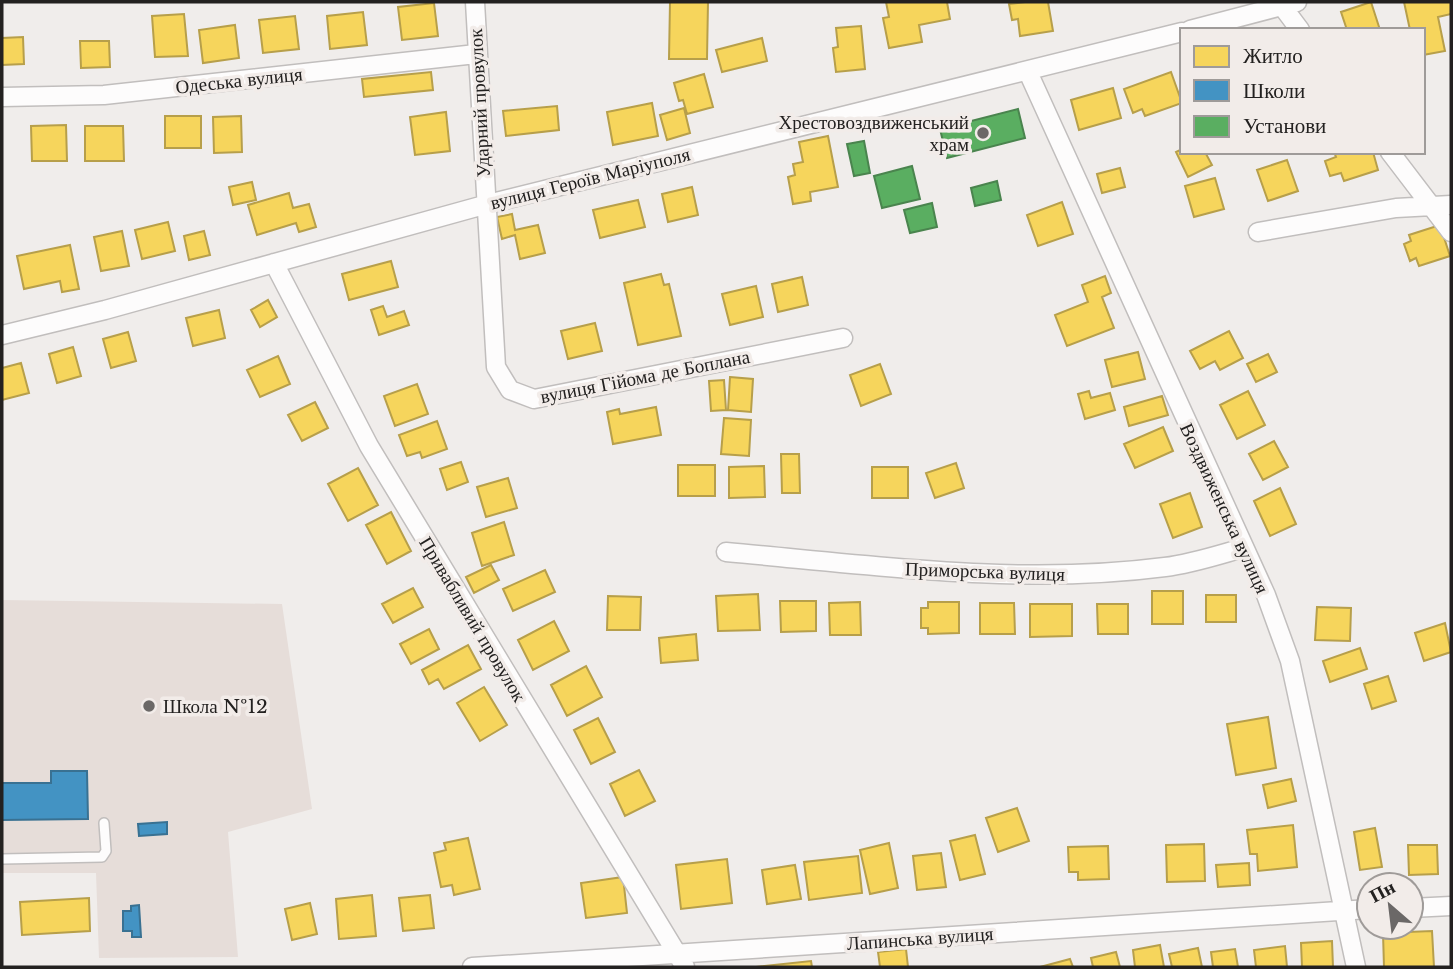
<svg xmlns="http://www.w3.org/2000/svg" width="1453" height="969" viewBox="0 0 1453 969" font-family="'Libre Baskerville',serif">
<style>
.built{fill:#e6ddd9}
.homes{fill:#f6d55c;stroke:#b79f4a;stroke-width:2}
.schools{fill:#4393c3;stroke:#397192;stroke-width:2}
.public{fill:#5aae61;stroke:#4a844e;stroke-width:2}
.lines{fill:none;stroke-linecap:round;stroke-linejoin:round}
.lane-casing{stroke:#c1bebd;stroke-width:12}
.street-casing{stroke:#c1bebd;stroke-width:21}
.lane{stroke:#fdfcfc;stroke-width:9}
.street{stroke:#fdfcfc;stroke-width:18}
.poi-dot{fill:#6b6867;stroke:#f2ece9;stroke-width:2.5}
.labels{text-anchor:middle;stroke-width:7;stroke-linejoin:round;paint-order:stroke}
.street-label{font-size:19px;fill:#232120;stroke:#f2ece9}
.poi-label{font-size:19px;fill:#232120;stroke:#f2ece9;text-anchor:end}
</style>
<rect width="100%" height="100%" fill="#f0edeb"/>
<!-- built -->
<path class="built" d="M2,600l280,4 30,205 -84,23 10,125 -139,1 -3,-85h-94z"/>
<!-- homes -->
<path class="homes" d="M670,2h38l-1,57h-38z
M886,2h61l3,17 -31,6 3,17 -33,6 -6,-30 6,-1z
M1025,2h23l5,29 -33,5 -2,-17 -6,1 -3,-16z
M1371,2l9,28h-33l-6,-18z
M1404,2h47v12l-13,3 7,34 -22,4v-25h-13z
M434,3l4,33 -36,4 -4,-33z
M363,12l4,33 -37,4 -3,-33z
M184,14l4,42 -33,1 -3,-41z
M295,16l4,33 -36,4 -4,-33z
M235,25l4,33 -36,5 -4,-33z
M861,26l4,43 -29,3 -3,-24 5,-1 -2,-19z
M23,37l1,27 -22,1v-27z
M762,38l5,23 -45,11 -6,-22z
M80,41h29l1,26 -29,1z
M431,72l2,18 -69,7 -2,-18z
M1171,72l11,31 -37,13 -3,-7 -9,4 -9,-24z
M704,74l9,33 -26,7 -4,-14 -4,1 -5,-18z
M1113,88l8,30 -42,12 -8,-30z
M652,103l6,33 -45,9 -6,-33z
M557,106l2,24 -53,6 -3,-25z
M684,108l6,25 -23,7 -7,-25z
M446,112l4,39 -35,4 -5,-38z
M165,116h36v32h-36z
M241,116l1,36 -28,1 -1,-36z
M66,125l1,36h-35l-1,-35z
M85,126h38l1,35h-39z
M828,136l10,51 -28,5 1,9 -18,3 -5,-27 7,-2 -2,-11 10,-2 -4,-20z
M1182,149v3h23l7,13 -24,12 -12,-25z
M1334,152h39l5,18 -34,11 -3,-8 -11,3 -5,-15 11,-4z
M1287,160l11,31 -30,10 -11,-31z
M1120,168l5,19 -23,6 -5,-19z
M1215,178l9,31 -30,8 -9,-31z
M252,182l4,18 -23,5 -4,-18z
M692,187l6,28 -30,7 -6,-28z
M289,193l4,15 16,-4 7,23 -17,5 -3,-9 -39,12 -9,-30z
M638,200l7,27 -45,11 -7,-28z
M1062,202l11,32 -35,12 -11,-31z
M512,214l3,16 23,-5 7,28 -25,6 -5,-24 -13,4 -5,-22z
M168,222l7,29 -33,8 -7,-29z
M1440,225l10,31 -31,10 -3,-8 -6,3 -6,-17 7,-3 -2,-6z
M122,231l7,35 -28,5 -7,-34z
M204,231l6,24 -21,5 -5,-24z
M70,245l9,44 -17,3 -2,-11 -36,8 -7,-33z
M391,261l7,26 -49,13 -7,-26z
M661,274l3,11 5,-1 12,52 -43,9 -14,-62z
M1105,276l6,17 -9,4 12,31 -47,18 -12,-31 33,-13 -6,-17z
M802,277l6,28 -30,7 -6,-28z
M756,286l7,31 -33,8 -8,-31z
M268,300l9,17 -17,10 -9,-17z
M383,306l4,11 17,-6 5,14 -30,10 -8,-25z
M219,310l6,28 -32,8 -7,-28z
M595,323l7,28 -34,8 -7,-28z
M1229,331l14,27 -23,12 -5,-9 -15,8 -10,-18z
M128,332l8,29 -25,7 -8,-29z
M73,347l8,29 -24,7 -8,-29z
M1138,352l7,27 -33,8 -7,-27z
M1268,354l9,18 -21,10 -9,-18z
M278,356l12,28 -30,13 -13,-27z
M21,363l8,30 -27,7v-32z
M880,364l11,30 -30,12 -11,-31z
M730,377l23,2 -2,33 -23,-2z
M724,380l2,30 -15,1 -2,-30z
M417,384l11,30 -33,12 -11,-30z
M1089,391l2,7 19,-5 5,17 -30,9 -7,-25z
M1248,391l17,34 -28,14 -17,-34z
M1162,396l6,19 -39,11 -5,-19z
M315,402l13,26 -26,13 -14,-26z
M656,407l5,28 -48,9 -6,-32 12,-3 1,5z
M724,418l27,2 -2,36 -28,-2z
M437,421l10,28 -25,9 -2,-6 -13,4 -8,-21z
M1163,427l10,24 -38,17 -11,-24z
M1274,441l14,26 -25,13 -14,-26z
M781,454h18l1,39h-18z
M461,462l7,20 -21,8 -7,-21z
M956,463l8,25 -29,10 -9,-25z
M678,465h37v31h-37z
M764,466l1,31 -36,1v-31z
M872,467h36v31h-36z
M358,468l20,37 -30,16 -20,-37z
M508,478l9,30 -31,9 -9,-30z
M1280,488l16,36 -26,12 -16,-35z
M1190,493l12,34 -29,11 -13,-34z
M391,512l20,39 -24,13 -21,-39z
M504,522l10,33 -32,11 -10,-33z
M491,565l8,15 -25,13 -8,-16z
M545,570l10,22 -42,19 -10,-22z
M413,588l10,19 -30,16 -11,-19z
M1152,591h31v33h-31z
M758,594l2,36 -42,1 -2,-35z
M1206,595h30v27h-30z
M608,596l33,1 -1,33h-33z
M780,601h36v30l-35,1z
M860,602l1,33h-31l-1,-32z
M928,602h31v31l-31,1v-6h-7v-20h7z
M980,603h34l1,31h-35z
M1030,604h42v32l-42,1z
M1097,604h31v30h-30z
M1317,607l34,1 -1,33 -35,-1z
M554,621l15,30 -36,19 -15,-30z
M1445,623l6,29 -27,9 -9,-28z
M429,629l10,20 -28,15 -11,-20z
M696,634l2,26 -37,3 -2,-25z
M468,645l13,24 -37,20 -6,-10 -9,5 -7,-14z
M1360,648l7,21 -37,13 -7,-21z
M586,666l16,31 -35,19 -16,-31z
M1388,676l8,25 -24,8 -8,-25z
M484,687l23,38 -27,16 -23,-38z
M1268,717l8,51 -40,7 -9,-51z
M598,718l17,34 -24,12 -17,-34z
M639,770l16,31 -30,15 -15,-32z
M1291,779l5,22 -28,7 -5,-23z
M1017,808l12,33 -31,11 -12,-34z
M1293,825l4,42 -39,4 -1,-17h-7l-3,-24z
M1375,828l7,39 -22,3 -6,-38z
M975,835l10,39 -25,6 -10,-39z
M468,838l12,51 -26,6 -2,-10 -11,2 -7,-34 12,-3 -2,-7z
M889,843l9,45 -28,6 -10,-44z
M1204,844l1,37 -38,1 -1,-37z
M1408,845h29l1,29 -29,1z
M1108,846l1,33 -31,1v-8h-9l-1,-25z
M941,853l5,34 -29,3 -4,-34z
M858,856l4,37 -53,7 -5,-38z
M727,859l5,44 -51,6 -5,-44z
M1249,863l1,22 -32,2 -2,-22z
M795,865l6,34 -34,5 -5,-34z
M623,877l4,36 -41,5 -5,-35z
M372,895l4,41 -37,3 -3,-40z
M430,895l4,33 -31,3 -4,-33z
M89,898l1,33 -68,4 -2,-33z
M310,903l7,31 -25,6 -7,-31z
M1432,931l2,36h-50l-1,-34z
M1332,941l1,26h-31l-1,-24z
M1160,945l4,22h-29l-2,-17z
M1285,946l2,21h-31l-2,-17z
M1198,948l4,19h-30l-3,-13z
M906,949l2,18h-28l-2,-15z
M1235,949l3,18h-25l-2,-15z
M1116,952l4,15h-27l-2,-9z
M1070,959l3,8h-33z
M811,961l1,6h-56z"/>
<!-- schools -->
<path class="schools" d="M51,771h36l1,48 -86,1v-37h49z
M167,822v12l-28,2 -1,-12z
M139,905l2,32h-9v-6h-9v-20h8v-5z"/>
<!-- public -->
<path class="public" d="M1018,109l7,29 -78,20 -7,-29z
M864,141l6,32 -16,3 -7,-32z
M912,166l8,33 -38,9 -8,-32z
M997,181l4,19 -26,6 -4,-18z
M932,203l5,24 -27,6 -6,-23z"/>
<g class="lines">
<!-- lane casing -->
<g class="lane-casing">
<path id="lane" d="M2,859l100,-2 4,-6 -2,-28"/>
</g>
<!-- street casing -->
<g class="street-casing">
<path id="street" d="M475,2l21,365 14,23 24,9 309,-61
M1282,6l18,24
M1190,30l107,-28
M1028,72l238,523 24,66 66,306
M2,97l102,-2 372,-41
M1390,152l61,80
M1258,232l138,-24 55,-3
M274,263l95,183 316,521
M2,335l103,-25 379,-105 698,-173
M726,552c145,13 293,34 439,15 26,-3 53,-12 78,-19
M1411,908l40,-2
M472,967l897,-58"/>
</g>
<!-- lane -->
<use href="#lane" class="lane"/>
<!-- street -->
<use href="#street" class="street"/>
</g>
<!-- markers -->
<g class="poi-dot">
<circle cx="983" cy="133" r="7"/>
<circle cx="149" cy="706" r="7"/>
</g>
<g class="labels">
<!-- street labels -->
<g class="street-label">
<text transform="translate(239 80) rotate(-6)" y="7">Одеська вулиця</text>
<text transform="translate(479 103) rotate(-93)" y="7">Ударний провулок</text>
<text transform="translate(590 178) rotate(-14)" y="7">вулиця Героїв Маріуполя</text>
<text transform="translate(645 376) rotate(-11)" y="7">вулиця Гійома де Боплана</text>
<text transform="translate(1225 508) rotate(65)" y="7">Воздвиженська вулиця</text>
<text transform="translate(985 571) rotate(2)" y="7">Приморська вулиця</text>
<text transform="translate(473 619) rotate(59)" y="7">Привабливий провулок</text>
<text transform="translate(920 938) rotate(-4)" y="7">Лапинська вулиця</text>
</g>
<!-- poi labels -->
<g class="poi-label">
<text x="969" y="129">Хрестовоздвиженський<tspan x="969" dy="22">храм</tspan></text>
<text x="163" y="713" text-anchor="start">Школа №12</text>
</g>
</g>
<!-- border -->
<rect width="1453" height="969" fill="none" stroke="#232120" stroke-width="7"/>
<!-- legend -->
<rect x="1180" y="28" width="245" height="126" fill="#f2ece9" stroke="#9f9b99" stroke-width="2"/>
<rect x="1194" y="46" width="35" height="21" fill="#f6d55c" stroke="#9f9b99" stroke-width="2"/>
<text x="1243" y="63" font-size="21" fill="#232120">Житло</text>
<rect x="1194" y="80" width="35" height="21" fill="#4393c3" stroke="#9f9b99" stroke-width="2"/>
<text x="1243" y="98" font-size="21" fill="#232120">Школи</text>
<rect x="1194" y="116" width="35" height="21" fill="#5aae61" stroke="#9f9b99" stroke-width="2"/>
<text x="1243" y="133" font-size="21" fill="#232120">Установи</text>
<!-- north arrow -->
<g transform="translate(1390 906) rotate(332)"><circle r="33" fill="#f2ece9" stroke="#9f9b99" stroke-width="2"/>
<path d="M0-5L12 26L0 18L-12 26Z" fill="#6b6867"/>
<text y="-10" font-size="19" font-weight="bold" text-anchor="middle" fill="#232120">Пн</text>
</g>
</svg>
